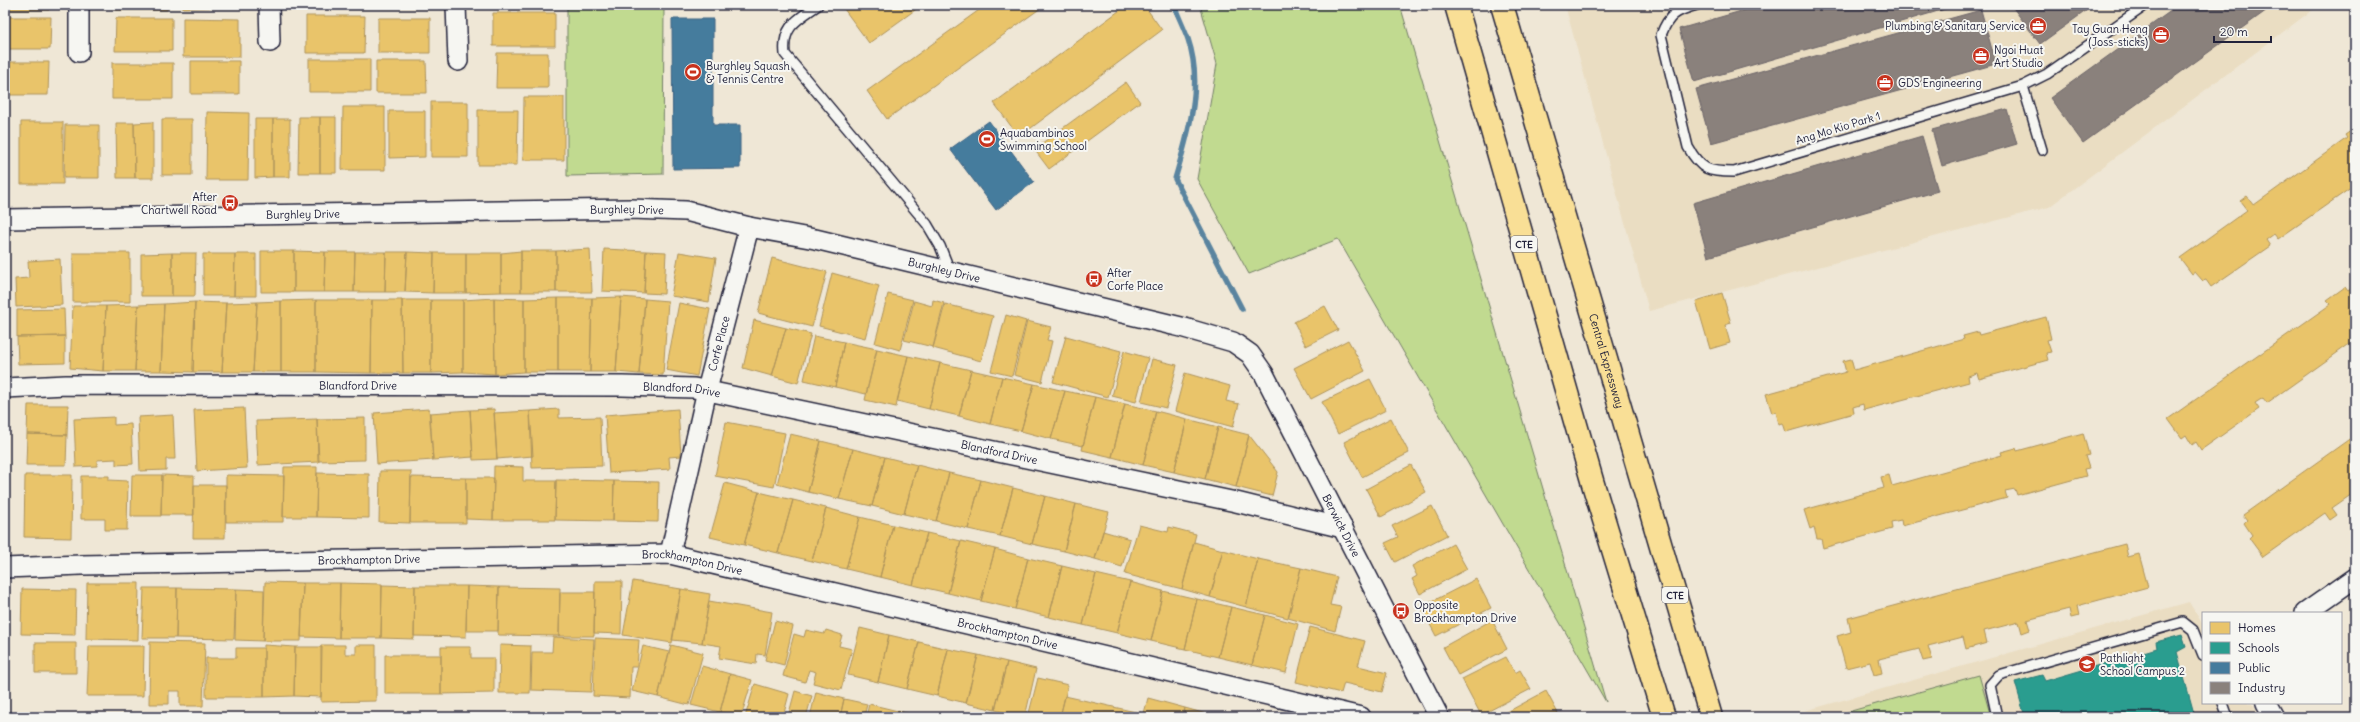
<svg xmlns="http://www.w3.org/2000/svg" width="2360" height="722" viewBox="0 0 2360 722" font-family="Delius,sans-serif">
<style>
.built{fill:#eaddc2}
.green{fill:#c1da90;stroke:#727e66}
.homes{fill:#e9c46a;stroke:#ad935c}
.schools{fill:#2a9d8f;stroke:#287876}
.public{fill:#457b9d;stroke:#3a6080}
.industry{fill:#8a817c;stroke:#6b6468}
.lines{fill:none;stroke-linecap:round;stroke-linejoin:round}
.stream{stroke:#5a849f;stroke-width:5.5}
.lane-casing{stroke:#22223b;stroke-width:12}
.street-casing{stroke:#22223b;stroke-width:22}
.highway-casing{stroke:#22223b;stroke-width:25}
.lane{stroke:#f6f6f2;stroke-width:9}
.street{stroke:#f6f6f2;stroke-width:19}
.highway{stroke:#f9df96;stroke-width:22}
.labels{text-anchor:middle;stroke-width:4;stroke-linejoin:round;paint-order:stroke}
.shield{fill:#f6f6f2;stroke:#626272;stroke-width:1}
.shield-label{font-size:10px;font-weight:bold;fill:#22223b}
.poi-label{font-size:11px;fill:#22223b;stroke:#f6f6f2;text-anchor:start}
.street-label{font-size:11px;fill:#22223b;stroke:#f6f6f2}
</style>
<rect width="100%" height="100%" fill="#efe7d6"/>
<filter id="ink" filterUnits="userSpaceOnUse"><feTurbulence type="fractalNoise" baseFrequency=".025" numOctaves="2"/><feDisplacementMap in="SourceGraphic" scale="8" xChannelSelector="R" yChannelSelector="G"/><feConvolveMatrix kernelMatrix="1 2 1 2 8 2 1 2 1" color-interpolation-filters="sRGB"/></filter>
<g filter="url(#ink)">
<!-- built -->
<path class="built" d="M1565,5h754l-270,202 -400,104z
M2189,602l14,23v78h49l9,14h-458l-2,-5z"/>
<!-- green -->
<path class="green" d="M567,5h97l-1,169 -96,2z
M1200,5h200l206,697 -268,-463 -89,35 -52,-95 20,-115z
M1979,675l12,42h-161z"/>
<!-- homes -->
<path class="homes" d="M5,5h44v5h-44z
M116,5h51v5h-51z
M183,5h54v2l-54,1z
M374,5h49l-1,1h-48z
M849,5h73l-53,38 -25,-34z
M986,5h59l-158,114 -20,-28z
M1127,5h17l18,25 -143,107 -25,-34z
M493,13h62v33h-62z
M306,16h59l-1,37h-58z
M5,17h46l-1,32h-45z
M116,18h56v33h-57z
M183,18l57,1v38h-57z
M378,18h52v35h-52z
M497,53h51v35h-52z
M309,59h61v33h-61z
M191,61h48v33h-48z
M376,61h50l1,32h-51z
M5,62h44l-1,33h-43z
M112,63h61v36h-61z
M1126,82l14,20 -91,67 -15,-20z
M524,97h40v63h-41z
M431,102h37v55h-37z
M343,107h42v63h-43z
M478,110h40l-1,55h-39z
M389,111h36v46l-36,1z
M207,112l42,1 -1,67h-42z
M299,117h21v56h-22z
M320,117h16v56h-16z
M162,119h30v56h-30z
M255,119h18v58l-18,1z
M273,119h17v58h-17z
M21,122h42v62h-42z
M153,122v56h-18l-1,-55z
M116,123h18l1,55h-18z
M65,125h34v53h-35z
M2355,128v57l-77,54 -4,-5 -8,6 4,6 -59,41 -5,-7 -3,1 -8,-9 -3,2 -12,-16 67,-48 -7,-9 7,-5 7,9 93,-67 -2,-3z
M5,131h2l-1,56h-1z
M590,249l2,43h-36v-41z
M604,249l42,2 -2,42 -42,-2z
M261,251h33v41h-33z
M294,251l31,1 -1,40h-30z
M521,251v41h-20v-39z
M521,251h35v41h-35z
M646,251l20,1 -2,42 -20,-1z
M325,252h30l-1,40h-30z
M355,252h31l-1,40h-31z
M386,252h21l-2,40h-20z
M407,252l27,1 -1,40 -28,-1z
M679,252l37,6 -7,44 -38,-6z
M73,253h57v49h-57z
M172,253v43h-31v-42z
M172,253h24l-1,43h-23z
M434,253h32v40h-33z
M466,253h35v39l-35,1z
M203,254h32l-1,42h-31z
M235,254h21v42h-22z
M772,258l55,14 -15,55 -54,-14z
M60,259l2,46 -46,2 -1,-28 14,-1 -1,-17z
M832,273l47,13 -14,52 -46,-12z
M2355,286v45l-4,2 4,7 -88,63 -4,-5 -8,5 4,6 -58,41 -5,-8 -4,3 -6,-10 -4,3 -14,-19 163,-115 -4,-4 18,-13 3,4z
M1722,293l9,30 -6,2 5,18 -20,6 -14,-48z
M888,294l25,6 -13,50 -25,-7z
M621,297l24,2 -6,75 -23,-2z
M621,297l-5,75h-26l2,-74z
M494,298l30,1v73l-29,2z
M494,298l1,76 -32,-2v-72z
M558,298h34l-2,74h-32z
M558,298v74h-34v-73z
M645,299l23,2 -5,74 -24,-1z
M316,300h56l-1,73 -55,-1z
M316,300v72h-35v-71z
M372,300h30l1,73h-32z
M402,300h29v73h-28z
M431,300h32v72l-32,1z
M933,300l11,3 -11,44 -29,-7 10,-39 18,5z
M281,301v71h-28l4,-70z
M195,302l31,1 -4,69h-29z
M195,302l-2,70 -32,-1 3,-67z
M257,302l-4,70h-31l4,-69z
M679,303l31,6 -13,67 -31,-6z
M164,304l-3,67h-26l3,-66z
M945,304l48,12 -12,45 -48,-13z
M138,305l-3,66h-32l3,-65z
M73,306h33l-3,65 -33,-3z
M1325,306l13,24 -32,16 -12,-24z
M64,309l1,27 -48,1v-27z
M1006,315l20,6 -14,55 -21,-5z
M2046,317l5,22 -4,1 4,12 -5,1 2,7 -69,19 -2,-6 -9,3 1,6 -105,28 -1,-6 -10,3 1,6 -68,19 -3,-9 -4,1 -3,-12 -4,1 -6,-19 80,-22 -3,-11 8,-2 3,11 110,-31 -1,-3 15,-4 1,3z
M754,320l32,8 -14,48 -29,-8z
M1027,321l24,6 -4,13 5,1 -10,41 -28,-7z
M786,328l25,6 -13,49 -26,-7z
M65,336v27l-47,1 -1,-27z
M814,336l30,6 -9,45 -31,-7z
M1066,336l55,15 -13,46 -55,-15z
M1348,340l17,31 -54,28 -17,-31z
M844,342l33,7 -11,45 -31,-7z
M877,349l31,7 -12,51 -31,-7z
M1124,351l24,7 -12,44 -24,-6z
M908,356l32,7 -11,46 -32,-8z
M1152,359l25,6 -11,43 -25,-6z
M940,363l31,7 -12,46 -30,-7z
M971,370l31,7 -12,47 -31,-8z
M1185,373l45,13 -4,15 13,3 -6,23 -58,-16z
M1002,377l32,7 -13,47 -31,-7z
M1370,379l16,31 -48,24 -16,-32z
M1034,384l31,7 -14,48 -30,-8z
M1065,391l30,6 -12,49 -32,-7z
M1095,397l30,7 -13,53 -30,-7z
M1125,404l31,7 -13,54 -31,-8z
M28,405h40l-1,30 -40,-1z
M244,408l3,60 -50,3 -3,-61z
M429,409l4,51 -56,4 -3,-51z
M494,409l3,50 -24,1 -3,-50z
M559,409v9l41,-1 2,49 -70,2 -2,-57z
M678,409l3,47 -12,1 1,12 -61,4 -4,-58z
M470,410l3,47 -40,3 -3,-47z
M530,411l3,45 -36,3 -3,-46z
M1156,411l31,8 -13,53 -31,-7z
M173,415l2,44h-9v11l-26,1 -2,-54z
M114,417v8l17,-1 2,40 -17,1v-6l-19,1v6l-21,1 -2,-48z
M365,418v42l-47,1 -1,-42z
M1391,418l18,35 -47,24 -18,-35z
M317,419l2,43 -61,3 -2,-44z
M1187,419l31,8 -13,52 -31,-7z
M726,422l59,11 -11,54 -59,-11z
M1218,427l31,8 -13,52 -31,-8z
M2083,433l6,22 -4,1 4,12 -5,1 2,7 -69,19 -2,-6 -10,2 2,7 -105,28 -1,-6 -10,2 1,7 -69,19 -2,-9h-4l-3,-12 -4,2 -6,-19 80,-22 -3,-11 8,-2 3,11 110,-31 -1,-3 15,-4 1,3z
M27,434l40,1 -1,30h-40z
M790,434l31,7 -13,51 -31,-8z
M1249,435l29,37 -6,24 -36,-9z
M2355,435v57l-23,16 5,7 -7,5 -5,-7 -62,44 -14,-19 3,-3 -8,-12 3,-3 -4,-5z
M821,441l32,8 -14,50 -31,-7z
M853,449l32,8 -13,49 -33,-7z
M885,457l32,8 -13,49 -32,-8z
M917,465l32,8 -13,48 -32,-7z
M1411,465l15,27 -45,25 -15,-28z
M494,466l29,1v14h33l-1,39h-62z
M284,467h33l-1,50h-33z
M380,471h31l-1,52 -31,-1z
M317,473l52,1v44l-53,-1z
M949,473l32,7 -13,49 -32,-8z
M25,475h47l-1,63 -47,-1z
M132,475h30l-1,41h-30z
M162,475l32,1v39h-33z
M226,475l58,1 -1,46h-57z
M81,476h28v4l19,1 -1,49h-22v-11h-24z
M411,477l55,1v45h-56z
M466,478h28l-1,42 -27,-1z
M556,480l58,1 -1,40 -58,-1z
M981,480l32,8 -13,48 -32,-7z
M614,481l45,1 -1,40 -45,-1z
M725,483l34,9 -15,53 -34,-8z
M194,485h32l-1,53h-32z
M1013,488l32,8 -13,48 -32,-8z
M759,492l34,8 -15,53 -34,-8z
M1045,496l31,8 -12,47 -32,-7z
M793,500l33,8 -14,53 -34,-8z
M1076,504l33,8 -14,47 -31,-8z
M1432,506l15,29 -52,27 -10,-19 13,-6 -6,-11z
M826,508l34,9 -14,52 -34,-8z
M860,517l33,8 -13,52 -34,-8z
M893,525l34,8 -14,52 -33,-8z
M1139,525l29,7 1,-5 27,7 -14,55 -57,-15z
M1103,531l27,8 -8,28 -27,-8z
M927,533l34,8 -13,52 -35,-8z
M961,541l34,8 -14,52 -33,-8z
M1194,542l29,8 -13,47 -28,-8z
M1453,544l14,25 -47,25 -8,-15 5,-3 -5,-10z
M2125,544l3,13 11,-3 9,33 -71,19 2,10 -8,2 -2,-9 -42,11 3,10 -8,3 -3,-11 -35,9 3,12 -21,6 -3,-12 -35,9 4,13 -9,2 -4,-12 -40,10 3,14 -8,2 -4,-13 -24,6 -9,-32 14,-4 -3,-14z
M995,549l33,9 -13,51 -34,-8z
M1223,550l35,9 -12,48 -36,-10z
M1028,558l34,8 -13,51 -34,-8z
M1258,559l43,9 -13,50 -42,-11z
M1062,566l34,8 -13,51 -34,-8z
M1301,568l36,9 -7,28 11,2 -6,24 -47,-13z
M1096,574l34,8 -13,51 -34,-8z
M1476,579l15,29 -55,28 -15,-29z
M595,581h27l-1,53 -27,-1z
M633,581l48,8 -9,54 -49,-8z
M265,582l38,1 -2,58h-38z
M1130,582l33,9 -12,50 -34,-8z
M87,583h52l-1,57 -52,-1z
M303,583h37l-1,55 -38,-1z
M340,583l42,1 -1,54h-42z
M382,585l33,1 -1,53 -33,-1z
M415,586h52l-1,51 -52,-1z
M467,586l32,1 -1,44h-32z
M499,587l61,1 -1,48 -61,-1z
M144,588h33l-1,50h-34z
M177,588l59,1 -2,50 -58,-1z
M22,589l54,1 -1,45 -54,-1z
M236,589l28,1 -1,51 -28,-1z
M681,589l29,5 -8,49 -30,-3z
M1163,591l34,8 -12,50 -34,-8z
M560,592h35l-1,44h-35z
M1197,599l34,8 -13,50 -33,-8z
M709,601l63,11 -7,43 -8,-1 -1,10 -37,-6 2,-12 -19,-3z
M1231,607l34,8 -13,50 -34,-8z
M1265,615l33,9 -12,49 -34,-8z
M1492,620l15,29 -49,26 -15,-28z
M775,621l18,5 -9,39 -19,-5z
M1310,627l55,14 -7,25 29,7 -5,19 -38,-9 -3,10 -45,-11z
M860,628l29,7 -11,47 -30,-7z
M806,630l18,4 2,-4 16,5 -3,11 13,3 -11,41 -28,-7 3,-11 -7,-2 -4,12 -22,-6 11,-42 10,3z
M889,635l30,7 -12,47 -29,-7z
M553,637l41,2 -3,53 -60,-2 1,-38h20z
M595,638l44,2 -2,27h-6l-1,31 -37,-2z
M150,642l55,1 -2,63h-23v-15h-11v13h-20z
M919,642l29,7 -11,47 -30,-7z
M35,643h41v30h-41z
M264,645l31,2 -1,49 -30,1z
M321,645h24v9h11v-9h20v56l-55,1z
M500,645l31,1 -1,47h-31z
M671,645l32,8 -14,52 -31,-8z
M89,646h55l-1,50h-56z
M643,646l26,6 -11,45 -26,-6z
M295,647h27l-1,50 -27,-1z
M441,647h30v11h23v35l-53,1z
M236,648h28v49h-58v-39h30z
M948,649l30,6 -12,48 -29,-7z
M385,655h56v39h-56z
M978,655l29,7 -12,48 -29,-7z
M1506,657l9,16 5,-3 11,19 -50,26 -19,-36z
M1007,662l29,7 -11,48 -30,-7z
M702,666l28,8 -10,38 -29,-7z
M730,674l22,6 -11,37 -21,-5z
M1038,678l30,7 -8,32h-32z
M755,684l34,10 -6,23h-38z
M795,691l17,5 -6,21h-18z
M1546,691l14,26h-62z
M816,692l28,7 -4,18h-30z
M1065,696l75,17 -1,4h-79z
M1148,698l37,10 -2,9h-40z
M844,699l23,5 -3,13h-24z
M869,704l54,13h-57z
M1185,708l25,7v2h-27z"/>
<!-- schools -->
<path class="schools" d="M2182,635l4,12 -9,5 18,65h-170l-10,-35 27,-7 3,6 112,-33 -1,-6z"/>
<!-- public -->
<path class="public" d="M672,19h41v106h27v43l-67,1z
M989,121l45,61 -38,28 -46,-61z"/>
<!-- industry -->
<path class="industry" d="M1762,5h197l-265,77 -15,-53z
M2011,5h83l-54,39z
M2179,5h95l-191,138 -33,-45z
M1981,10l15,54 -285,79 -15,-54z
M2007,109l10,35 -75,22 -10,-36z
M1922,136l16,55 -230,66 -15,-54z"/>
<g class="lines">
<!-- stream -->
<path class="stream" d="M1174,5c4,11 10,23 14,34 16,47 0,95 -13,140l67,130"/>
<!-- lane casing -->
<g class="lane-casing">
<path id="lane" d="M818,5c-21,15 -36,21 -33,49l142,170 13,22 10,25
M1697,5c-21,6 -28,9 -36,30l27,112c13,23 20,25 46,25l289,-86 24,-12 99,-69
M2023,86l19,64
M2223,703l5,14
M1997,717l-7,-32 9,-10 184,-53 10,8 10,25"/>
</g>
<!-- street casing -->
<g class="street-casing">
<g id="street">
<path d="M269,5l1,37"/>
<path d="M456,5l2,56"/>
<path d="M79,52v-47"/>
<path id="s1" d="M5,219l626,-10 55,2 63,16 66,12 366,88 52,15 17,12 14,20 175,343"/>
<path id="s2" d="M5,388l61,-3 556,1 72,2 542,114 107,26"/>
<path id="s3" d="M670,554l37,-164 42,-163"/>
<path id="s4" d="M5,568l76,-3 589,-11 691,163"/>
<path d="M2305,613l50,-35"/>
<path d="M2266,703l8,14"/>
</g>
</g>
<!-- highway casing -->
<g class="highway-casing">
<g id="highway">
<path d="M1456,5l137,479 71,233"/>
<path id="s5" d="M1502,5l209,712"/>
</g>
</g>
<!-- lane -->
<use href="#lane" class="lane"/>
<!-- street -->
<use href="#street" class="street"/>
<!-- highway -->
<use href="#highway" class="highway"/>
</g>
</g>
<!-- icons -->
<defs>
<g id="office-disc" transform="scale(0.9)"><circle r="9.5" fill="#c8321e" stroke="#f6f6f2"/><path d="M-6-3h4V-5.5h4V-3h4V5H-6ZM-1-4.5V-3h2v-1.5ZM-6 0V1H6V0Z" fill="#fff"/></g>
<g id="stadium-disc" transform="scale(0.9)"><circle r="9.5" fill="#c8321e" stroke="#f6f6f2"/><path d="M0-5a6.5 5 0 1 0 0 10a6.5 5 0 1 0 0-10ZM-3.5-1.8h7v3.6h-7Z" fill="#fff"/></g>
<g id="bus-disc" transform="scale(0.9)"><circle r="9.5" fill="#c8321e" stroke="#f6f6f2"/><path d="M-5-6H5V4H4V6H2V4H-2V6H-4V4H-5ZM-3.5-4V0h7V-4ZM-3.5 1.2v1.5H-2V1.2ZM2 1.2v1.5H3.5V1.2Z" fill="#fff"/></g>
<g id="school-disc" transform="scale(0.9)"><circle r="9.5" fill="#c8321e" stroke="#f6f6f2"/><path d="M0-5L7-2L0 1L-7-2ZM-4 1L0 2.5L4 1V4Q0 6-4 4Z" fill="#fff"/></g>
</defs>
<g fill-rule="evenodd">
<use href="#office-disc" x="2038" y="26"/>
<use href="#office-disc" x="2161" y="35"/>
<use href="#office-disc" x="1981" y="56"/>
<use href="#stadium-disc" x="693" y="72"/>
<use href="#office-disc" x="1885" y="83"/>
<use href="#stadium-disc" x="987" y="139"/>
<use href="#bus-disc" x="230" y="203"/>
<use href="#bus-disc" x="1094" y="279"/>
<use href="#bus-disc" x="1401" y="611"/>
<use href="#school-disc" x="2087" y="664"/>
</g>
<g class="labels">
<!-- shield labels -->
<g class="shield">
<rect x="1511" y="236" width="26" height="16" rx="3"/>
<rect x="1662" y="587" width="26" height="16" rx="3"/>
</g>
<g class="shield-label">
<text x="1524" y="248">CTE</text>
<text x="1675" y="599">CTE</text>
</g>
<!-- poi labels -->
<g class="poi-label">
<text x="2025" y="30" text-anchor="end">Plumbing &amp; Sanitary Service</text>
<text x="2148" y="33" text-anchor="end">Tay Guan Heng<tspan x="2148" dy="13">(Joss-sticks)</tspan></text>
<text x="1994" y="54">Ngoi Huat<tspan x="1994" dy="13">Art Studio</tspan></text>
<text x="706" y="70">Burghley Squash<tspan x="706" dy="13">&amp; Tennis Centre</tspan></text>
<text x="1898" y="87">GDS Engineering</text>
<text x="1000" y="137">Aquabambinos<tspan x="1000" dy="13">Swimming School</tspan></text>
<text x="217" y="201" text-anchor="end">After<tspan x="217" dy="13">Chartwell Road</tspan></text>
<text x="1107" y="277">After<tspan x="1107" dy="13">Corfe Place</tspan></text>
<text x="1414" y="609">Opposite<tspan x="1414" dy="13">Brockhampton Drive</tspan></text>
<text x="2100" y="662">Pathlight<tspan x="2100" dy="13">School Campus 2</tspan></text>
</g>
<!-- street labels -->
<g class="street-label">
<text transform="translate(1838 128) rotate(-17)" y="4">Ang Mo Kio Park 1</text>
<text dy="4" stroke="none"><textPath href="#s1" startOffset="622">Burghley Drive</textPath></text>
<text dy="4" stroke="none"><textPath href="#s1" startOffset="298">Burghley Drive</textPath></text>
<text dy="4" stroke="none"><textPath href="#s1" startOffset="946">Burghley Drive</textPath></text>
<text dy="4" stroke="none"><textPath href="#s3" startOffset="216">Corfe Place</textPath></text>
<text dy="4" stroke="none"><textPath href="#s5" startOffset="371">Central Expressway</textPath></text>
<text dy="4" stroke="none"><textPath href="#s2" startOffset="353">Blandford Drive</textPath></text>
<text dy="4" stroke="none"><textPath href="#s2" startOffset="677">Blandford Drive</textPath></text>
<text dy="4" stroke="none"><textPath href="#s2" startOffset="1001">Blandford Drive</textPath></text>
<text dy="4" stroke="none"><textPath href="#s1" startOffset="1459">Berwick Drive</textPath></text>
<text dy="4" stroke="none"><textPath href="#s4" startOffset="364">Brockhampton Drive</textPath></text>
<text dy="4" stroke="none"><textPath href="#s4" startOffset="688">Brockhampton Drive</textPath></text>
<text dy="4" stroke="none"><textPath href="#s4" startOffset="1012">Brockhampton Drive</textPath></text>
</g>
</g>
<!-- margin -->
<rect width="2360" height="722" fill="none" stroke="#f6f6f2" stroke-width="20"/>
<rect x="10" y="10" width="2340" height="702" fill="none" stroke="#22223b" stroke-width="1.5" filter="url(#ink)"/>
<!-- legend -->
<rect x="2202" y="612" width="140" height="92" fill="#f6f6f2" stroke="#a1a1a9"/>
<rect x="2210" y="622" width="20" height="12" fill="#e9c46a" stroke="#a1a1a9"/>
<text x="2238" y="632" font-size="12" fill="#22223b">Homes</text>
<rect x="2210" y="642" width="20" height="12" fill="#2a9d8f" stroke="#a1a1a9"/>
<text x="2238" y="652" font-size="12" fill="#22223b">Schools</text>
<rect x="2210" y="662" width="20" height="12" fill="#457b9d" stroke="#a1a1a9"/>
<text x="2238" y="672" font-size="12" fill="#22223b">Public</text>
<rect x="2210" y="682" width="20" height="12" fill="#8a817c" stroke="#a1a1a9"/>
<text x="2238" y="692" font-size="12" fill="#22223b">Industry</text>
<!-- scale -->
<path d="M2214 36v6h57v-6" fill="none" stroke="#22223b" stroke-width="2"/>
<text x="2220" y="36" font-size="12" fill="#22223b" stroke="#f6f6f2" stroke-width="3" paint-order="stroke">20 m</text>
</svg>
